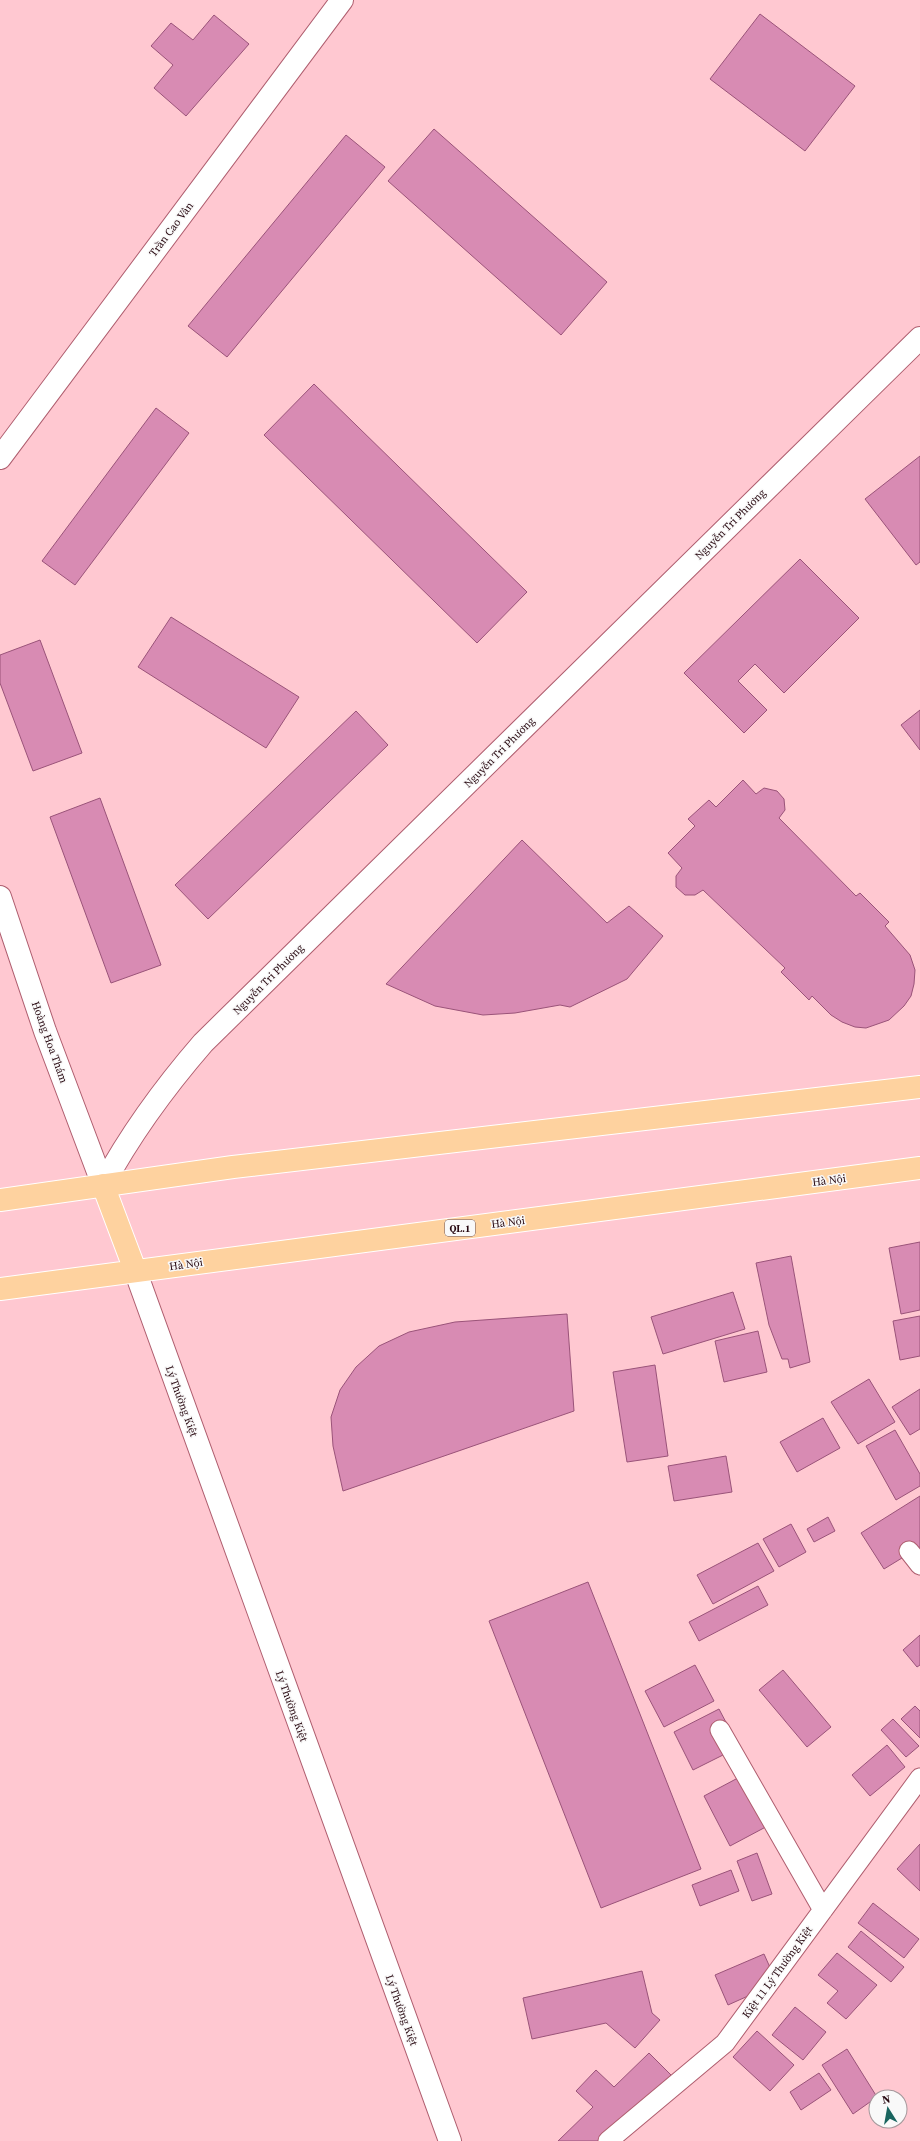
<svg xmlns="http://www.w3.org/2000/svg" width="920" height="2141" viewBox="0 0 920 2141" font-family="'Source Serif 4',serif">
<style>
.building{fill:#d88bb3;stroke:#9a5379}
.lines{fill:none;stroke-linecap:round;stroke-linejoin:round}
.service-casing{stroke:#af5e6f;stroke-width:21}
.minor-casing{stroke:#af5e6f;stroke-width:24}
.tertiary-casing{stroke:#af5e6f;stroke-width:24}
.primary-casing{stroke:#fff;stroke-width:24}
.service{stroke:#fff;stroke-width:19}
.minor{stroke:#fff;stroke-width:22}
.tertiary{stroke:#fff;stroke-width:22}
.primary{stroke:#fed29f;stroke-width:22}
.labels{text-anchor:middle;stroke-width:3;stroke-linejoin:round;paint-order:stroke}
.shield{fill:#f9f9f9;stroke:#675157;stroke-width:1}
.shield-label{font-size:10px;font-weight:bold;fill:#280911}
.street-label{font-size:11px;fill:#280911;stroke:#f9f9f9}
</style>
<rect width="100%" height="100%" fill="#ffc8d1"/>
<!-- building -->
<path class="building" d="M760,14l95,72 -50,65 -95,-72z
M214,15l35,29 -63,72 -32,-28 19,-23 -22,-19 20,-23 22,17z
M434,129l173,153 -46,53 -173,-154z
M346,135l39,32 -158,190 -39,-31z
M314,384l213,208 -50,51 -213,-208z
M156,408l33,25 -114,152 -33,-24z
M920,456v106l-4,3 -51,-66z
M800,559l59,59 -75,75 -29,-29 -17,17 29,29 -23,23 -60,-60z
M171,617l128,80 -33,51 -128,-81z
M40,640l42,113 -49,18 -33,-88v-28z
M920,710v40l-19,-25z
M356,711l32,34 -180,174 -33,-34z
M743,780l13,14 8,-6 13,3 7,8 1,11 -6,8 77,78 4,-3 29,29 -4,4 25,29 5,15 -1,14 -3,12 -7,10 -15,14 -23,8 -11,-1 -13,-5 -11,-7 -19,-19 -3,4 -28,-28 4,-4 -82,-78 -8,5h-10l-9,-8v-11l6,-8 -14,-15 27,-27 -7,-7 21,-19 7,7z
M100,798l61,167 -50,18 -61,-166z
M522,840l85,83 22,-17 34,30 -36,43 -57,28 -10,-2 -45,8 -32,2 -48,-9 -49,-22z
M920,1242v68l-19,4 -12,-66z
M791,1256l19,106 -20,6 -2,-9h-6l-13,-34 -13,-62z
M733,1292l12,37 -82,25 -12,-37z
M567,1314l7,97 -231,80 -10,-45 -2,-29 9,-27 16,-23 23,-21 30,-14 46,-10z
M920,1316v40l-20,4 -7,-39z
M758,1331l9,41 -43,10 -9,-41z
M655,1365l13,91 -41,6 -14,-90z
M869,1379l26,43 -37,22 -27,-42z
M920,1389v40l-10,6 -18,-28z
M823,1418l17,30 -43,24 -17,-30z
M895,1430l25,44v12l-24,14 -30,-54z
M726,1456l6,36 -58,9 -6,-35z
M920,1496v51l-36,22 -23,-36z
M828,1517l7,14 -21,11 -7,-13z
M791,1524l15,28 -27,15 -16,-28z
M758,1543l16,28 -61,33 -16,-29z
M588,1582l113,287 -100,39 -112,-287z
M758,1586l10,19 -69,36 -10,-19z
M920,1635v30l-3,2 -14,-17z
M695,1665l19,36 -50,26 -19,-36z
M783,1670l48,57 -24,20 -48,-57z
M915,1706l5,5v27l-19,-19z
M719,1709l20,38 -46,23 -19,-38z
M893,1719l26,27 -13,11 -25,-27z
M887,1745l18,22 -35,29 -18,-21z
M751,1771l26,50 -47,25 -26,-50z
M920,1844v47l-23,-22z
M757,1853l15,41 -20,7 -15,-40z
M731,1870l8,21 -39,15 -8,-21z
M873,1903l46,36 -15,19 -46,-35z
M861,1931l43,36 -13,15 -43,-35z
M837,1953l40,32 -31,34 -19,-16 11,-12 -20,-16z
M764,1954l13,29 -49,22 -13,-30z
M642,1971l10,42 8,7 -25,28 -29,-25 -74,16 -9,-41z
M795,2007l31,25 -23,28 -31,-25z
M757,2031l37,34 -24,26 -37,-34z
M847,2049l30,48 -24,17 -31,-49z
M649,2053l22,22 -68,66h-45l35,-34 -17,-16 20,-21 18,17z
M819,2073l12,17 -30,20 -11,-18z"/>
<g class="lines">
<!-- service casing -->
<g class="service-casing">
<path id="service" d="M909,1551l11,14
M720,1730l103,180
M608,2141l117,-98 195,-265"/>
</g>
<!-- minor casing -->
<g class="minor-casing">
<path id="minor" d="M0,458l342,-458"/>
</g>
<!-- tertiary casing -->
<g class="tertiary-casing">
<path id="tertiary" d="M0,897l45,134 58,154
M103,1185c28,-52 61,-97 100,-142l717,-705
M135,1270l315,871"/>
</g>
<!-- primary casing -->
<g class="primary-casing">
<path id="primary" d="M103,1185l32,85
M0,1200l233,-33 687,-80
M0,1289l920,-121"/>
</g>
<!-- service -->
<use href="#service" class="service"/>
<!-- minor -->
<use href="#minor" class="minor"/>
<!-- tertiary -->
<use href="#tertiary" class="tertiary"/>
<!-- primary -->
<use href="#primary" class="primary"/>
</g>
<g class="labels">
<!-- shield labels -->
<rect class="shield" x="445" y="1220" width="30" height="16" rx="3"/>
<g class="shield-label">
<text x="460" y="1232">QL.1</text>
</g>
<!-- street labels -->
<g class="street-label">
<text transform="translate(171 229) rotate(-53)" y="4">Trần Cao Vân</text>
<text transform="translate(730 524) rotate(-45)" y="4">Nguyễn Tri Phương</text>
<text transform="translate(499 752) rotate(-45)" y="4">Nguyễn Tri Phương</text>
<text transform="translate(268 979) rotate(-45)" y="4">Nguyễn Tri Phương</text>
<text transform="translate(50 1042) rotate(70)" y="4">Hoàng Hoa Thám</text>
<text transform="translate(829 1180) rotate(-7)" y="4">Hà Nội</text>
<text transform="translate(508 1222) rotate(-7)" y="4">Hà Nội</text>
<text transform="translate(186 1264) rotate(-8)" y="4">Hà Nội</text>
<text transform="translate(182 1401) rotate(70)" y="4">Lý Thường Kiệt</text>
<text transform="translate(292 1706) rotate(70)" y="4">Lý Thường Kiệt</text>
<text transform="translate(777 1972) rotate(-54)" y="4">Kiệt 11 Lý Thường Kiệt</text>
<text transform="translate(402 2010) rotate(70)" y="4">Lý Thường Kiệt</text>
</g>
</g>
<!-- north arrow -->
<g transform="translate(888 2109) rotate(349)"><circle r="19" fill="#f9f9f9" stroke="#a5999c"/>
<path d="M0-3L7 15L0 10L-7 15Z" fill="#19655f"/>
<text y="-6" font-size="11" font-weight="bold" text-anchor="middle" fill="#280911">N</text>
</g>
</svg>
